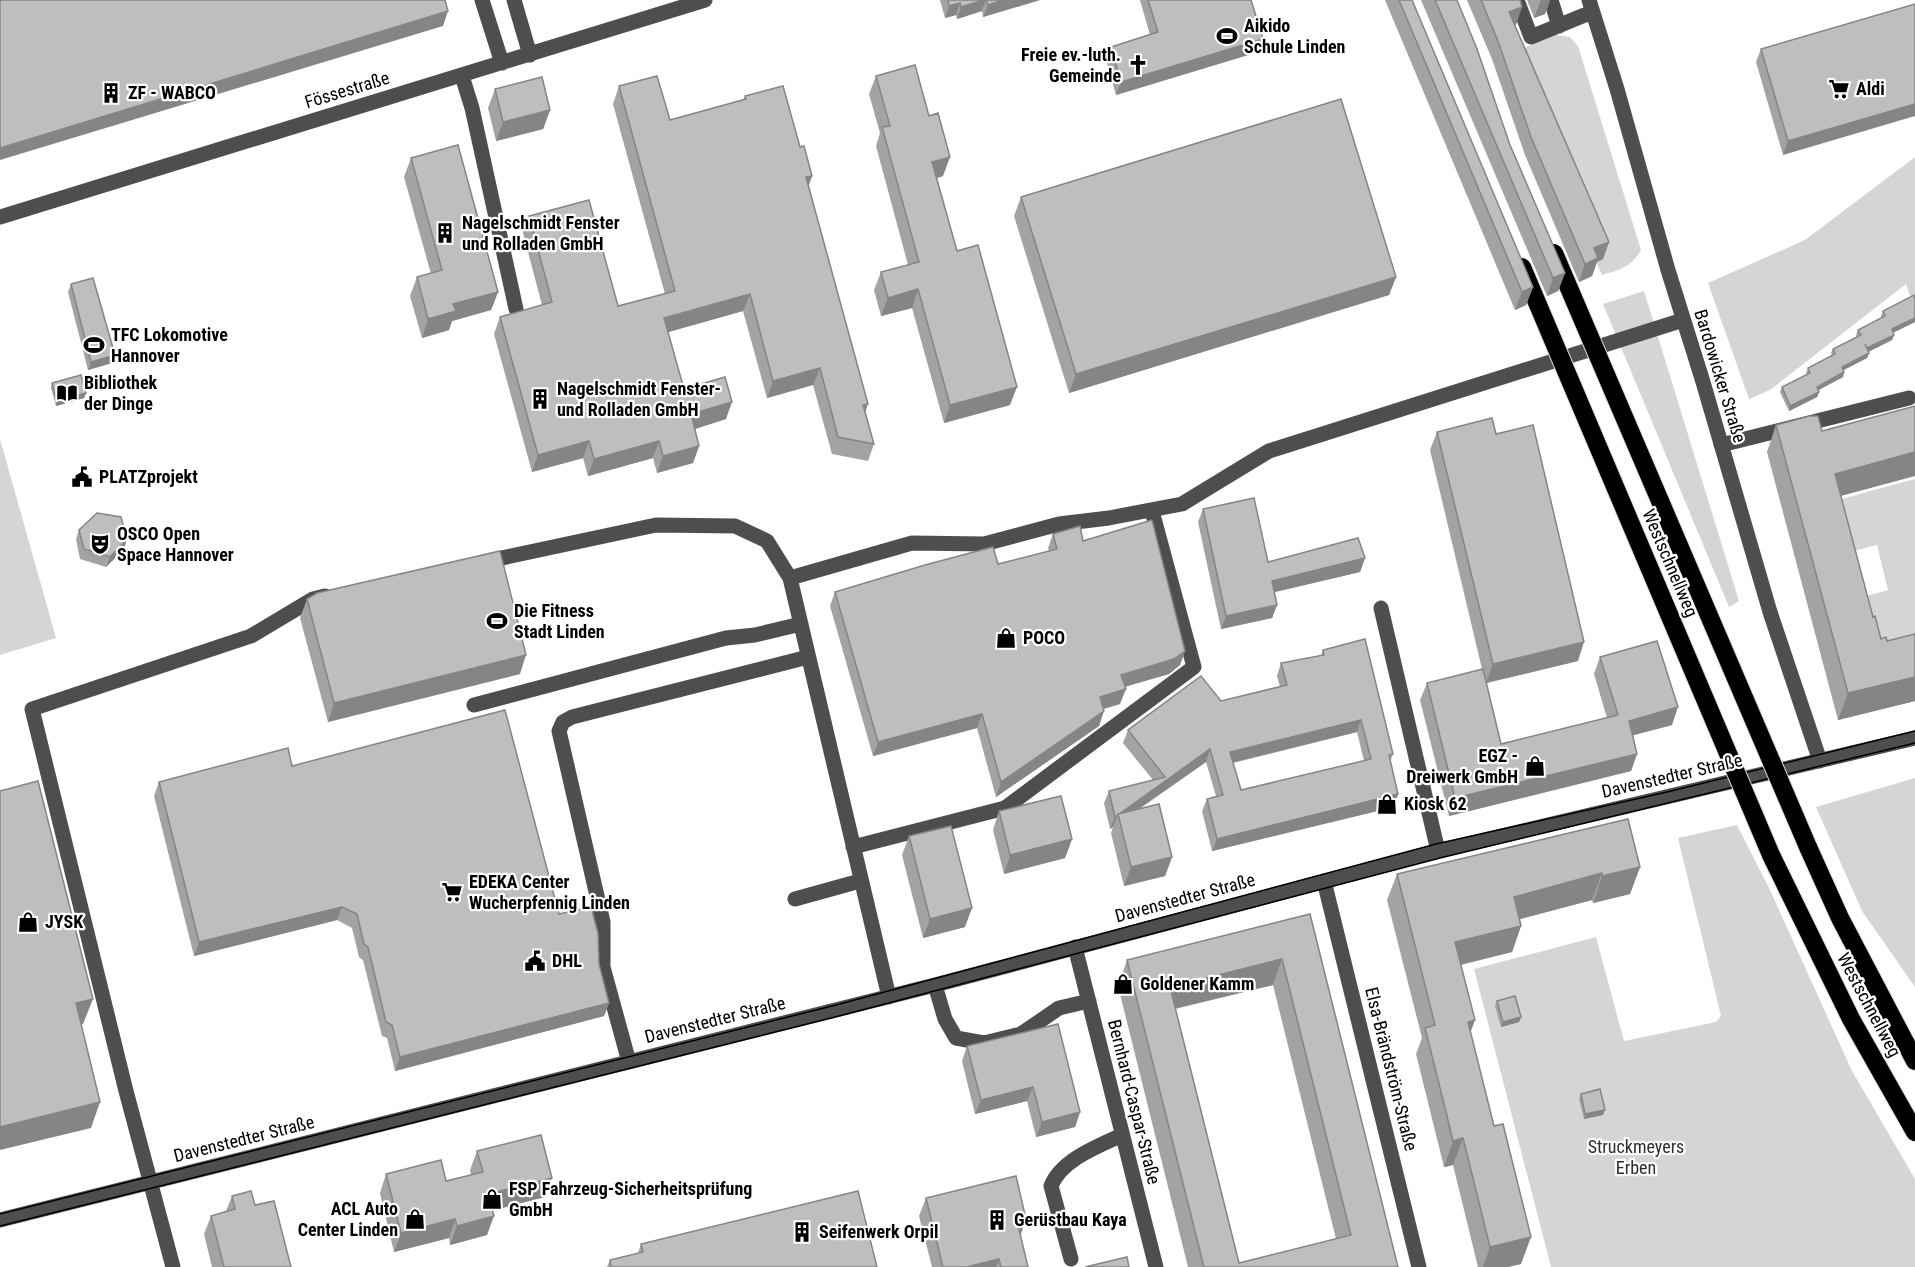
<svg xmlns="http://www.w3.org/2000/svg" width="1915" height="1267" viewBox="0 0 1915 1267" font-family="'Roboto Condensed',sans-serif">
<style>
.green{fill:#d5d5d5}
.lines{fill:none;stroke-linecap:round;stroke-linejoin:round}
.highway-casing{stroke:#dbdbdb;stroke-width:20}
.minor{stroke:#4e4e4e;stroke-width:15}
.highway{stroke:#000;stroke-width:18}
.tram{stroke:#000;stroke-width:1.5}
.highway-bridge-casing{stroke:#dbdbdb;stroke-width:20;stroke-linecap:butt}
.highway-bridge{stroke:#000;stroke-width:18}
.wall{fill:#a3a3a3;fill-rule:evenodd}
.shaded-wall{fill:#858585}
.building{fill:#bebebe;stroke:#858585;stroke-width:1.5;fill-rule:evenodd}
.labels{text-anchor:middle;stroke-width:4.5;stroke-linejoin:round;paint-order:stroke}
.poi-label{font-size:18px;font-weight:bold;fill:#000;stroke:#fff;text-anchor:start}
.street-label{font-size:18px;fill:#000;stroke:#fff}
.park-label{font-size:18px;fill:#2c2c2c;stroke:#fff}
</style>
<rect width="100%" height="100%" fill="#fff"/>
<!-- green -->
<path class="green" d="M1555,35l15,2 8,9 63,204c-9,17 -22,20 -39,25l-92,-221z
M1915,157v154l-9,-27 -136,106 -21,9 -41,-116 97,-43z
M1644,291l95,310 -10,6 -126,-303z
M0,439l56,199 -56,17z
M1915,479v175l-37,10 -22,-65 32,-9 -11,-45 -35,9 -8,-53z
M1915,778v209l-53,-76 -46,-104z
M1737,825l32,63 83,183 63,108v88h-364l-77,-298 122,-32 28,104 92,-19 5,-6 -43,-178z"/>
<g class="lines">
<!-- highway casing -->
<g class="highway-casing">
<path id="highway" d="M1808,847l32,71 75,143
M1771,855l80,164 64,113"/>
</g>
<!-- minor -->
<path class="minor" d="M482,0l20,63
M514,0l16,55
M1517,0l14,37 61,-25
M1551,0l8,26
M1589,0l28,89 51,181 35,112 67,230 50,149
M462,76l10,32 44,201
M0,217l705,-217
M1721,445l188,-47
M483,562l173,-37 79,1 32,15 23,37 122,-35 72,1 75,-20 50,-6 73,-14 87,-53 414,-131
M790,578l99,419
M1381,608l57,243
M474,705l252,-67 29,-3 46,-11
M853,847l152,-39 189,-141 -42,-156
M1324,881l95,386
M795,899l65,-18
M1075,947l81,320
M935,985l10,34 11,19 28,5 37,-9 38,-26 30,-7
M629,1062l-26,-95v-45l-44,-191 4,-9 9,-5 236,-60
M0,1220l935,-235 503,-134 477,-113
M1071,1259l-20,-73c10,-26 47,-40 71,-51
M173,1267l-47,-176 -94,-382 219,-73 62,-37 12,-3"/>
<!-- highway -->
<use href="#highway" class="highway"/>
<!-- tram -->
<path class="tram" d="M0,1214l836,-209 600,-161 231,-52 248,-61
M0,1226l839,-210 601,-158 475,-115"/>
<!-- highway-bridge casing -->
<g class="highway-bridge-casing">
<path id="highway-bridge" d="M1554,253l254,594
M1522,267l249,588"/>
</g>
<!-- highway-bridge -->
<use href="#highway-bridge" class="highway-bridge"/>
</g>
<!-- wall -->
<path class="wall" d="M940,0h100l-57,17 -1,-6 -25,8 -1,-4 -11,3z
M1140,0h111l12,39 -5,13 -142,43 -10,-35 5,-13 39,-12z
M1385,0h27l121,287 -7,18 -11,5z
M1421,0h36l53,145 55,128 -7,18 -11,5z
M1467,0h53l-4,25h-1l94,217 -6,17 -6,3 -5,14 -13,6 -54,-127 -33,-96z
M1527,0h23l-5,14 -11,4z
M1915,4l-132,151 -27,-93 5,-13z
M876,76l67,100 -6,2 20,73 53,154 -66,18 -32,-115 -31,8 -7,-26 7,-18 27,-7 -32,-119 4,-13 -11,-39z
M619,86l51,34 73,-20 2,-4 55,51 12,29 -4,11 66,257 -6,17 -36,-7 -19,-69 -46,13 -24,-87 -75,21 16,57 42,30 -31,10 4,17 -6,17 -36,10 -4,-15 -65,18 -5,-18 -51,14 -38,-138 6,-17 42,-12 -19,-72 6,-17 89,90 47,-12 -52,-190z
M495,89l55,21 -7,19 -47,12 -8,-33z
M411,158l87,134 -7,18 -39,11 -3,9 -27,8 -12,-42 7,-19 14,-3 -27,-97z
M1021,197l375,80 -7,18 -320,98 -55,-177z
M71,284l44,71 -3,8 -24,7 -20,-78z
M1883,311l32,11 -22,11 1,2 -2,5 -24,12 1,1 -2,5 -24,12 1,2 -1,5 -25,13 1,2 -2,5 -28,14 -9,-19 2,-5 25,-12 -1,-2 2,-5 24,-13 -1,-2 2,-4 24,-12 -1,-2 2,-5 24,-12 -1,-2z
M52,383l34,10 -2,5 -28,8 -5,-18z
M1776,425l46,6 19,65 32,121 8,22 6,2 28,-7v67l-77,19 -71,-268z
M1437,432l59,2 82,227 -92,22 15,61 106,-26 -13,-44 6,-17 72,68 -39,10 4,19 -6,17 -182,45 -29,-116 7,-17 55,-14 -52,-219z
M1203,509l65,53 97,-4 -5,14 -86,20 3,13 -5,13 -51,11 -23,-107z
M79,530l48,9 -3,10 -18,18 -26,-8 -4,-20z
M1053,534l30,7 102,110 -5,14 -11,9 -44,13 -5,17 -16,5 -5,17 -103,71 -19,-69 -104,28 -43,-150 5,-14 163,-28 51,-13 -1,-3z
M307,599l213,75 -192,48 -28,-104z
M1323,650l70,104 -3,8 8,32 -4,13 -182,44 -10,-40 5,-12 9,-3 -10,-34 -67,47 33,48 -7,19 -41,10 -13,-53 2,-6 -3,2 -6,-26 5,-12 44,-11 -30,-37 5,-13 93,-29 59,-14 -3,-11 4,-13 40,-8zM1357,732l7,29 -123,29 -8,-27z
M292,766l267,148 40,50 10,39 -5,13 -209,55 -8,-33 -5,-2 -19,-76 -4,-3 -7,-29 -15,-8 -143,36 -40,-160 5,-14z
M999,811l73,28 -7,19 -61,16 -11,-44z
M909,836l56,91 -42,11 -21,-83z
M1640,867l-10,27 -37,9 -1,-3 -72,19 1,7 -9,26 -51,13 9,67 51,232 -13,3h-30l-25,-102 -9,2 -28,-113 6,-16 -35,-138 10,-26z
M1310,914l88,353h-210l-70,-281 9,-26zM1273,985l63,254 -97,24 -64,-254z
M1497,1001l24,16 -2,5 -18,5 -6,-21z
M967,1046l113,66 -5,15 -39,10 -9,-36 -52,13 -13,-53z
M1581,1094l22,21 -19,4 -5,-20z
M477,1151l68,46 -53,14 -5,24 -37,10 -1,-7 -55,14 -14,-59 6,-19 60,7 25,-6 -1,-5z
M232,1196l23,9 36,62h-79l-8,-33 7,-18 15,-5z
M926,1198l94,37 8,32h-96l-13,-51z
M641,1244l236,23h-270l3,-7 28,-7z"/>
<!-- shaded-wall -->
<path class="shaded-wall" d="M984,0h2l-4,11 -25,8 4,-12z
M1003,0h37l-57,17 5,-12z
M1541,0h9l-5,14 -11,4z
M960,3l-4,12 -11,3 4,-12z
M1522,7l-6,18 -14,5 7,-18z
M448,11l-5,15 -443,134v-12z
M1263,39l-5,13 -142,43 5,-13z
M1915,104v12l-132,39 5,-14z
M550,110l-7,19 -47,12 7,-19z
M950,157l-7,19 -17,5 6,-19z
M812,176l-6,17v-16z
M1609,242l-6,17 -6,3 -5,14 -13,6 6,-18 9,-16z
M1565,273l-7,18 -11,5 6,-18z
M1396,277l-7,18 -320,98 7,-19z
M1533,287l-7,18 -11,5 7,-18z
M918,289l-6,19 -31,8 7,-18z
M498,292l-7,18 -39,11 -3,9 -27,8 6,-19 25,-15z
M750,294l-7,17 -85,24 6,-17z
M1915,318v4l-25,12 2,-5z
M1894,335l-2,5 -26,13 1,-5z
M1869,353l-2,5 -27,14 2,-5z
M115,355l-3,8 -24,7 3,-8z
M820,368l-7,17 -46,13 6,-17z
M1844,372l-1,5 -28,15 2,-5z
M1017,387l-7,18 -66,18 6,-18z
M1819,392l-2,5 -28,14 1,-5z
M86,393l-2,5 -28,8 1,-5z
M732,402l-6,17 -41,13 6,-18z
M868,404l-6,17 1,-16z
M589,441l-6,17 -51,14 6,-17z
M659,441l-6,17 -65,18 6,-17z
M699,446l-6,17 -36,10 6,-17z
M1915,452v24l-89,24 9,-26z
M127,539l-3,10 -18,18 4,-10z
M1365,558l-5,14 -93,22 5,-13z
M1277,605l-5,13 -51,11 5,-13z
M1584,642l-6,19 -92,22 7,-19z
M1185,651l-5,14 -11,9 -53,15 5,-14z
M526,655l-6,19 -192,48 6,-19z
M1915,677v24l-77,19 10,-27z
M1126,689l-6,15 -25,7 5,-14z
M1678,707l-6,18 -49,13 6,-17z
M1104,711l-5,15 -103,71 5,-15z
M982,714l-5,14 -104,28 5,-14z
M1361,720l-4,12 -131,32 4,-12z
M1210,749l-4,13 -86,60 -2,-8z
M1637,754l-6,17 -182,45 6,-18z
M1398,794l-4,13 -182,44 5,-12z
M1118,814l-5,13 -3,2 5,-12z
M1072,839l-7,19 -61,16 6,-19z
M1172,857l-7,19 -41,10 7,-19z
M1640,867l-10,27 -37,9 9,-27z
M1602,873l-10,27 -87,23 9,-26z
M342,907l-5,13 -143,36 5,-14z
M972,908l-7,19 -42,11 7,-19z
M1521,926l-9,26 -66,16 9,-26z
M1282,959l-9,26 -113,27 10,-25z
M93,999l-10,25 -17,4 10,-25z
M609,1003l-5,13 -209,55 5,-14z
M1521,1017l-2,5 -18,5 2,-5z
M1475,1020l-10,27 3,-25z
M1033,1087l-6,14 -52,13 6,-14z
M100,1102l-9,26 -91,22v-23z
M1605,1110l-2,5 -19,4 1,-5z
M1080,1112l-5,15 -39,10 6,-15z
M1463,1138l-10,27 -9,2 9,-26z
M552,1178l-7,19 -64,16 7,-19z
M494,1216l-7,19 -37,10 7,-19z
M455,1219l-6,19 -55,14 7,-19z
M1026,1219l-6,18 -3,-16z
M1531,1237l-10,27 -13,3h-25l7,-20z
M999,1259l-3,8h-29z"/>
<!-- building -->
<path class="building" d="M0,0h445l3,11 -448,137z
M948,0h36l-23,7 -1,-4 -11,3z
M986,0h17l-15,5z
M1148,0h103l12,39 -142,43 -10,-35 47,-15z
M1399,0h13l121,287 -11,5z
M1435,0h22l20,49 33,96 55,128 -12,5z
M1481,0h39l2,7 -13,5 100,230 -15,6 4,10 -13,6 -54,-127 -33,-96z
M1915,4v100l-127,37 -27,-92z
M915,65l14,51 9,-3 12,44 -18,5 25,89 21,-6 39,142 -67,18 -32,-116 -30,9 -7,-26 38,-10 -37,-135 8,-1 -14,-50z
M657,76l13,44 76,-21 -1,-3 38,-10 17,61 4,-1 8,30 -6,1 62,227 -5,1 11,39 -36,-7 -18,-69 -47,13 -23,-87 -86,24 20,71 41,-12 7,25 -41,12 8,32 -36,10 -4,-15 -65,18 -5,-18 -51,14 -38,-138 52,-15 -23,-86 60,-16 29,106 57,-15 -56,-205z
M542,77l8,33 -47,12 -8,-33z
M1341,99l55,178 -320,97 -55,-177z
M458,145l40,147 -45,12 3,7 -28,8 -11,-42 25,-7 -31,-112z
M93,278l22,77 -24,7 -20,-78z
M1914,295l1,5v18l-23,11 2,6 -27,13 -2,-4 4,9 -27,14 2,5 -27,15 2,5 -29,14 -8,-19 28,-14 -2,-5 27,-14 -2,-5 28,-14 -3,-5 27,-14 -2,-5z
M81,375l5,18 -29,8 -5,-18z
M1915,406v46l-80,22 38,143 2,-1 6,23 5,-2 1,4 28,-7v43l-67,16 -72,-268 34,-9h8l4,15z
M1492,418l4,16 37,-9 51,217 -91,22 -56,-232z
M1254,498l14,64 90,-24 7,20 -93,23 5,24 -51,11 -23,-107z
M97,513l24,4 6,22 -17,18 -26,-8 -5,-19z
M1152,520l33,131 -11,8 -53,16 5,14 -26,8 4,14 -103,71 -19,-68 -104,28 -43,-150 90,-27 68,-18 5,17 59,-15 -4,-15 27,-8 3,15z
M500,551l26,104 -192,48 -27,-104 10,-6z
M1365,639l28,115 -4,1 9,39 -181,45 -10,-40 16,-4 -13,-46 -95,68 -6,-26 56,-14 -37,-47 73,-54 20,25 66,-16 -6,-22 43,-8 -1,-5zM1361,720l10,39 -130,31 -11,-38z
M1657,641l21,66 -49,14 8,33 -182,44 -28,-115 56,-14 18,75 117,-29 -18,-58z
M505,710l54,204 32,-7 7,26 1,31 10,39 -209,54 -8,-32 -6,-3 -18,-75 -4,-3 -7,-30 -15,-7 -143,35 -40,-160 129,-34 4,18z
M38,781l55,218 -17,4 24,99 -100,25v-336z
M1061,796l11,43 -62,16 -11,-44z
M1159,804l13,53 -41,10 -13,-53z
M1628,819l12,48 -38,9v-3l-88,24 7,29 -66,16 20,78 -7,2 26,104 9,-2 28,113 -41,10 -27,-109 -10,3 -7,-29 -21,-84 10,-3 -38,-151z
M951,826l21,82 -42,11 -21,-83z
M1310,914l88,353h-194l-77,-307zM1282,959l69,276 -112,28 -69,-276z
M1515,996l6,21 -18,5 -6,-21z
M1058,1024l22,88 -38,10 -9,-35 -52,13 -14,-54z
M1600,1089l5,21 -20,4 -4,-20z
M541,1135l11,43 -64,16 6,22 -37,10 -2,-7 -54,14 -15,-59 55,-14 5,21 37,-9 -6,-21z
M1016,1176l10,43 -9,2 11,46h-27l-2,-8 -32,8h-24l-17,-69z
M251,1191l4,14 19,-4 17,66h-67l-13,-51 24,-7 -3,-13z
M858,1191l19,76h-266l-1,-7 33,-8 -2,-8z
M1127,1257l2,10h-44z"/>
<!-- icons -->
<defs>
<g id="stadium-bare" transform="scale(1.62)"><path d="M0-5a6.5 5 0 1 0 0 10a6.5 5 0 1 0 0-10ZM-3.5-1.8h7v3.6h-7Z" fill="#000" stroke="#fff" stroke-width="2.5" paint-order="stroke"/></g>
<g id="church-bare" transform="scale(1.62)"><path d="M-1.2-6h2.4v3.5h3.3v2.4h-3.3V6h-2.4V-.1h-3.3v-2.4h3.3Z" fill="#000" stroke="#fff" stroke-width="2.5" paint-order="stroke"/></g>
<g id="supermarket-bare" transform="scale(1.62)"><path d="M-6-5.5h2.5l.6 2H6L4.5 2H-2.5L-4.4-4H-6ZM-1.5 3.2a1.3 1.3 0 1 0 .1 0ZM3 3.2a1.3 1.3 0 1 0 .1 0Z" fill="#000" stroke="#fff" stroke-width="2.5" paint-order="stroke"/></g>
<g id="building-bare" transform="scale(1.62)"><path d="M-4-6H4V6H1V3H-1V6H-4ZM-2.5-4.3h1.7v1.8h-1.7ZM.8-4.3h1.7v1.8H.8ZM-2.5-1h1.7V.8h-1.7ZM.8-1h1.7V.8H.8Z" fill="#000" stroke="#fff" stroke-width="2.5" paint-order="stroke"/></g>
<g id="library-bare" transform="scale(1.62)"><path d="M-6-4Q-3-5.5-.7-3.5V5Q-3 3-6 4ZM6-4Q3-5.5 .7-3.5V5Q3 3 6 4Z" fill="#000" stroke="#fff" stroke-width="2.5" paint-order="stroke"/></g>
<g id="civic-bare" transform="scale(1.62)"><path d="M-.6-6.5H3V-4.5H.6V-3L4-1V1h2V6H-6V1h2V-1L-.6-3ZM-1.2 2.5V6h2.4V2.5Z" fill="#000" stroke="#fff" stroke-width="2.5" paint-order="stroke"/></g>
<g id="theatre-bare" transform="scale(1.62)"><path d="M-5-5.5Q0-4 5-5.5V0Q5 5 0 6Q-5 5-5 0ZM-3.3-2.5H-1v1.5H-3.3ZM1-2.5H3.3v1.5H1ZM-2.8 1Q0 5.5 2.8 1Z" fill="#000" stroke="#fff" stroke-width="2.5" paint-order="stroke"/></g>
<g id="shop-bare" transform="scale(1.62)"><path d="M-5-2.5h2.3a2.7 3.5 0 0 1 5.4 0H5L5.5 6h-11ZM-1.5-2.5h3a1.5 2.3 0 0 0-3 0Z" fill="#000" stroke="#fff" stroke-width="2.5" paint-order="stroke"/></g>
</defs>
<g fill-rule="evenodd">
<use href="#stadium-bare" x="1227" y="36"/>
<use href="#church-bare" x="1138" y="65"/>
<use href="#supermarket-bare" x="1839" y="89"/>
<use href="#building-bare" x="111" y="93"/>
<use href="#building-bare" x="445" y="233"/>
<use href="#stadium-bare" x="94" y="345"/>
<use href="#library-bare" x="67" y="393"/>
<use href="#building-bare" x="540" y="399"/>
<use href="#civic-bare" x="82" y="477"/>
<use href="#theatre-bare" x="100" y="544"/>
<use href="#stadium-bare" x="497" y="621"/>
<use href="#shop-bare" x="1006" y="638"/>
<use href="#shop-bare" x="1535" y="766"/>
<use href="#shop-bare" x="1387" y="804"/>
<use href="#supermarket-bare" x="452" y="892"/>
<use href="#shop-bare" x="28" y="922"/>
<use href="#civic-bare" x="535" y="961"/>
<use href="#shop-bare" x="1123" y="984"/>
<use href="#shop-bare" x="492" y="1199"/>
<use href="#shop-bare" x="415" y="1219"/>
<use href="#building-bare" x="997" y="1220"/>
<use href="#building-bare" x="802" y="1232"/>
</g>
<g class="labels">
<!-- poi labels -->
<g class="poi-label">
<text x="1244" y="32">Aikido<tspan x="1244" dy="21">Schule Linden</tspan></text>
<text x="1121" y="61" text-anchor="end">Freie ev.-luth.<tspan x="1121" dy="21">Gemeinde</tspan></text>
<text x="1856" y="95">Aldi</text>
<text x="128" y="99">ZF - WABCO</text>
<text x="462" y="229">Nagelschmidt Fenster<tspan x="462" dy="21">und Rolladen GmbH</tspan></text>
<text x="111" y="341">TFC Lokomotive<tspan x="111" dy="21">Hannover</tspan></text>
<text x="84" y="389">Bibliothek<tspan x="84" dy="21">der Dinge</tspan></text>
<text x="557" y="395">Nagelschmidt Fenster-<tspan x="557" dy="21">und Rolladen GmbH</tspan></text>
<text x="99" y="483">PLATZprojekt</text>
<text x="117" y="540">OSCO Open<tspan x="117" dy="21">Space Hannover</tspan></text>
<text x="514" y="617">Die Fitness<tspan x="514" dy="21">Stadt Linden</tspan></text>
<text x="1023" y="644">POCO</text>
<text x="1518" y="762" text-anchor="end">EGZ -<tspan x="1518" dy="21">Dreiwerk GmbH</tspan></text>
<text x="1404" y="810">Kiosk 62</text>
<text x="469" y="888">EDEKA Center<tspan x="469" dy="21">Wucherpfennig Linden</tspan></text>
<text x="45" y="928">JYSK</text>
<text x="552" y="967">DHL</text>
<text x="1140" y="990">Goldener Kamm</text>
<text x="509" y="1195">FSP Fahrzeug-Sicherheitsprüfung<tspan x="509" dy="21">GmbH</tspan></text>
<text x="398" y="1215" text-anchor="end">ACL Auto<tspan x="398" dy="21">Center Linden</tspan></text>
<text x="1014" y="1226">Gerüstbau Kaya</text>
<text x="819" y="1238">Seifenwerk Orpil</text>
</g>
<!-- street labels -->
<g class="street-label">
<text transform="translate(347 90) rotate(-17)" y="6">Fössestraße</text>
<text transform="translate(1720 376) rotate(73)" y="6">Bardowicker Straße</text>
<text transform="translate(1670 563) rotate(67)" y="6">Westschnellweg</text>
<text transform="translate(1672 776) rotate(-13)" y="6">Davenstedter Straße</text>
<text transform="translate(1185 898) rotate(-15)" y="6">Davenstedter Straße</text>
<text transform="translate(1869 1005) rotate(62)" y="6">Westschnellweg</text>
<text transform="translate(715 1020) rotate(-14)" y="6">Davenstedter Straße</text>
<text transform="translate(1391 1069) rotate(76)" y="6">Elsa-Brändström-Straße</text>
<text transform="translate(1134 1102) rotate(76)" y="6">Bernhard-Caspar-Straße</text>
<text transform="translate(244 1139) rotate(-14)" y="6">Davenstedter Straße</text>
</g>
<!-- park labels -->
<g class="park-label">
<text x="1636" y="1153">Struckmeyers<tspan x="1636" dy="21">Erben</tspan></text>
</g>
</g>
</svg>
